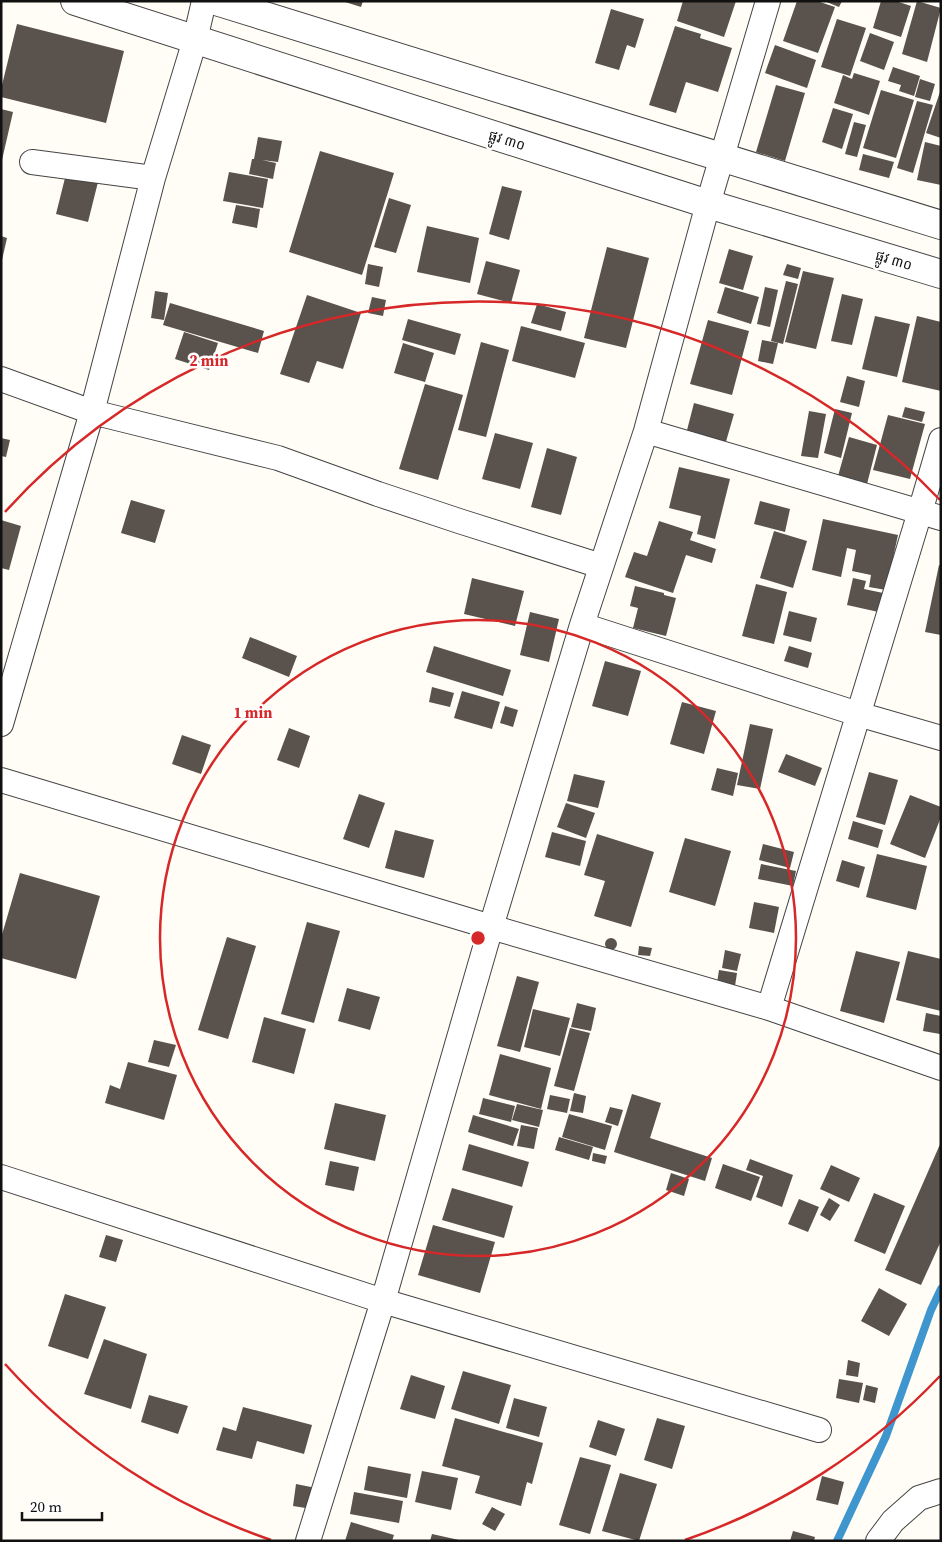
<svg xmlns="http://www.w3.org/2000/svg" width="942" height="1542" viewBox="0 0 942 1542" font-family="'Source Serif 4','Noto Sans Khmer',serif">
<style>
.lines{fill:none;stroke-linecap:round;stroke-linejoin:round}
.stream{stroke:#3f96cf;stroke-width:8}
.building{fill:#5a524d}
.minor-casing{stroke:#444;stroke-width:26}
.tertiary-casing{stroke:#444;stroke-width:30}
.minor{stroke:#fff;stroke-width:24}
.tertiary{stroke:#fff;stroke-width:28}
.ring{fill:none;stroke:#d62828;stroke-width:2.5}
.labels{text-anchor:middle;stroke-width:5;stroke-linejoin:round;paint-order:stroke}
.street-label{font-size:14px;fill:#111;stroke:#fff}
.centre{fill:#d62828;stroke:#fff;stroke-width:2.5}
.ring-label{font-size:15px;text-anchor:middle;font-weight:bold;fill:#d62828;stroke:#fff;stroke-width:5;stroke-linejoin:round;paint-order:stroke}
</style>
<rect width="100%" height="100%" fill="#fffdf5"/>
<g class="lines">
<!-- stream -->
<path class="stream" d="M837,1541l49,-105 45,-126 10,-21"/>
</g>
<!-- building -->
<path class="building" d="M342,1h21l-2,6z
M683,1h53l-12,36 -47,-16z
M797,1h20l18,6 -17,46 -35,-12z
M824,1h18l-3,6z
M881,1h15l15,5 -10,31 -28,-9z
M917,1l24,7 -14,54 -25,-8z
M611,9l33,10 -9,29 -8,-3 -8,25 -24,-7z
M837,19l29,9 -16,48 -29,-9z
M17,24l107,27 -18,72 -105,-26v-8z
M675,26l26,8 -1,4 32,10 -14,44 -32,-10 -10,31 -27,-8z
M870,33l24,9 -10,28 -24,-9z
M775,45l41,15 -9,28 -42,-15z
M893,67l27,9 -6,20 -15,-5 2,-6 -13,-4z
M854,73l26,8 -11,34 -35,-12 9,-28 9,4z
M920,79l15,5 -5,17 -15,-4z
M776,85l29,8 -20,68 -29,-9z
M881,90l33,10 -18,58 -33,-10z
M940,92h1v46l-15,-5z
M917,101l16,4 -20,68 -16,-5z
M833,108l20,6 -11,35 -20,-7z
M1,109l12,3 -11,48h-1z
M854,122l12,3 -9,32 -12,-3z
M258,137l24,4 -4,21 -16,-2 14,3 -3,16 -24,-5 3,-15h2z
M925,142l16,4v39l-24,-5z
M320,151l74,22 -32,102 -73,-23z
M863,154l31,8 -5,16 -30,-8z
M229,172l39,7 -5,29 -40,-7z
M66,174l32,8 -10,40 -32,-8z
M502,186l20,5 -13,49 -20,-6z
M389,198l22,7 -15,48 -22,-6z
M236,205l24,4 -3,19 -25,-5z
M427,226l52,12 -9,45 -53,-11z
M1,236l6,2 -5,22h-1z
M607,247l42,11 -23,90 -42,-10z
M729,249l24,7 -10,34 -24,-7z
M486,261l34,9 -9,33 -34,-9z
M368,264l15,3 -4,20 -14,-3z
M787,264l14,4 -3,11 -15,-4z
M803,271l31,7 -18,71 -31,-7z
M786,281l12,3 -15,60 -12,-3z
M725,287l34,10 -8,27 -34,-11z
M765,287l13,3 -8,37 -13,-3z
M155,291l13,2 -4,27 -13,-2z
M842,294l21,5 -11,46 -21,-4z
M307,295l54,18 -18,56 -26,-8 -8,22 -29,-9z
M372,297l14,3 -3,16 -15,-3z
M170,303l94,28 -6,22 -95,-28z
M537,304l29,8 -5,19 -30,-8z
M875,316l35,8 -13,53 -35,-8z
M917,316l24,6v69l-39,-9z
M408,319l53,15 -6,21 -53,-15z
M708,320l41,11 -17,64 -42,-11z
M521,326l64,17 -10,35 -63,-17z
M184,332l34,11 -9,27 -34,-11z
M762,340l16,3 -5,21 -15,-3z
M481,342l28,8 -23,87 -28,-7z
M403,343l31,10 -9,29 -31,-9z
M847,376l18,5 -6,26 -19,-5z
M425,384l38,11 -25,85 -39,-11z
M694,403l40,11 -9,31 -39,-11z
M905,407l20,5 -3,10 -20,-5z
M835,409l17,4 -11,45 -17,-5z
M809,411l17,3 -8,44 -17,-2z
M888,415l37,9 -15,55 -37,-9z
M495,433l38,10 -13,46 -38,-10z
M849,437l28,8 -10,39 -29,-8z
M1,438l9,2 -4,17 -5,-1z
M547,448l30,9 -16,58 -30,-8z
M679,467l51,12 -15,60 -18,-5 4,-18 -32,-8z
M131,500l34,10 -10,33 -34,-10z
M760,501l30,8 -5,23 -31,-8z
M823,519l75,16 -12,55 -17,-3 2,-12 -19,-4 4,-21 -9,-2 -6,29 -29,-7z
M1,520l20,6 -12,44 -8,-2z
M659,521l34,11 -3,8 26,9 -4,14 -26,-8 -13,38 -48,-16 9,-25 13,4z
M774,531l33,10 -14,47 -33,-10z
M939,565l2,1v69l-16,-3z
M472,578l52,13 -9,35 -51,-12z
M853,578l13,3 -2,8 24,5 -5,19 -36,-8z
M756,584l31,8 -13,52 -32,-8z
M635,586l29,7v2l12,3 -10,38 -33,-8 5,-20 -8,-2z
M789,611l28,7 -6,24 -28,-7z
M530,612l29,7 -10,43 -29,-7z
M250,637l47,19 -8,21 -47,-19z
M434,646l77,24 -8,26 -77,-24z
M789,646l23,7 -4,15 -24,-7z
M605,661l36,10 -13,45 -36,-10z
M432,687l22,6 -4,14 -21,-5z
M462,691l38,11 -8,27 -38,-11z
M682,702l34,9 -12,43 -34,-10z
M505,706l13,4 -5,17 -13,-4z
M750,724l23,5 -13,60 -23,-4z
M289,728l21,8 -11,32 -22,-8z
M182,735l29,10 -10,29 -29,-10z
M786,754l36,14 -7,18 -37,-14z
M717,768l21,5 -5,23 -22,-6z
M869,772l29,8 -13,45 -29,-8z
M574,774l31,7 -7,27 -31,-7z
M359,794l26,9 -16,45 -26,-9z
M910,795l31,12v10l-16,41 -35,-14z
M566,803l29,10 -9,25 -29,-11z
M853,821l30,9 -5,18 -30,-9z
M395,830l39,10 -10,38 -39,-10z
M552,832l34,9 -6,25 -35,-9z
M597,834l57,18 -23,75 -37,-11 11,-35 -21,-6z
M685,838l46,13 -16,55 -46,-14z
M763,844l31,8 -4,16 -31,-8z
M877,854l50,12 -11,44 -50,-13z
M842,860l23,7 -6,21 -23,-7z
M761,864l35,7 -3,15 -35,-7z
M20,873l80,23 -24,83 -75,-21v-20z
M754,902l25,5 -5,26 -25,-5z
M307,922l33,9 -26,92 -33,-9z
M227,937l29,9 -28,93 -30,-9z
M605 944a6 6 0 1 1 12 0a6 6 0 1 1-12 0Z
M639,946l13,2 -2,8 -12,-1z
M725,950l16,4 -4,17 -15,-3z
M856,951l44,11 -16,61 -44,-12z
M908,951l33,8v52l-45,-11z
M719,970l18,3 -2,13 -18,-3z
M517,976l22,6 -19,70 -23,-6z
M347,988l33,9 -10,33 -32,-9z
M577,1003l19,5 -5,23 -20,-4z
M533,1009l37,9 -10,38 -36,-9z
M926,1013l15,3 -1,18 -17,-3z
M264,1017l42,12 -12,45 -42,-12z
M570,1028l20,5 -16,58 -20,-5z
M154,1040l22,5 -7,22 -21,-5z
M500,1054l51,14 -10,41 -52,-14z
M128,1062l49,13 -13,45 -59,-17 5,-18 10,4z
M574,1093l12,3 -3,17 -13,-2z
M632,1094l29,9 -11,35 62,20 -7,23 -91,-29z
M550,1095l20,4 -3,14 -20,-4z
M483,1098l32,8 -4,16 -32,-8z
M335,1103l51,12 -11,46 -51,-12z
M517,1104l26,6 -4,17 -27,-7z
M610,1107l13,3 -5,16 -13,-4z
M569,1114l43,12 -7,24 -43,-13z
M473,1115l46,14 -6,17 -45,-14z
M521,1125l17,3 -4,21 -17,-3z
M559,1137l34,10 -4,13 -34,-10z
M941,1142v99l-20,44 -36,-15z
M469,1144l60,18 -7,25 -60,-17z
M593,1153l14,3 -2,8 -13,-3z
M750,1159l43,16 -11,32 -26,-10 7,-21 -17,-6z
M330,1161l29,6 -5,24 -29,-6z
M723,1164l37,13 -9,24 -36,-13z
M831,1165l29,13 -11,24 -29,-13z
M671,1173l18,6 -5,17 -18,-6z
M452,1188l61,18 -9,32 -62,-18z
M874,1193l31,13 -20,48 -31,-13z
M829,1198l11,7 -10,16 -10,-6z
M799,1199l20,8 -11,25 -20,-8z
M433,1225l62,17 -15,51 -62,-18z
M106,1235l17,5 -7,22 -17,-5z
M879,1288l28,16 -18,32 -28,-15z
M65,1294l41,13 -18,52 -40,-13z
M104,1339l43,15 -16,55 -47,-15z
M848,1360l12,3 -2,14 -12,-2z
M463,1371l48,14 -12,39 -48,-15z
M411,1375l34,11 -10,33 -35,-10z
M839,1379l24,4 -4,20 -23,-5z
M866,1385l12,3 -3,15 -12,-3z
M149,1395l39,11 -10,28 -37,-12z
M514,1398l33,9 -8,30 -33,-9z
M243,1407l69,18 -8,29 -47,-13 -5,18 -36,-9 7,-23 13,4z
M455,1418l88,25 -11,41 -5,-2 -6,24 -46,-13 5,-17 -38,-10z
M657,1418l28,8 -13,43 -28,-9z
M598,1420l27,9 -9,27 -27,-9z
M580,1457l31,8 -21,69 -31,-9z
M368,1466l43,8 -4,24 -43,-8z
M422,1471l36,7 -7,32 -36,-8z
M620,1473l37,11 -18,57 -37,-10z
M822,1476l22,6 -6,23 -22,-5z
M296,1484l20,4 -4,21 -19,-3z
M354,1492l49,9 -4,22 -49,-9z
M492,1507l13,7 -10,17 -13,-7z
M351,1522l43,13 -2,6h-47z
M793,1531l22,6 -1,4h-24z
M432,1534l27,6v1h-29z"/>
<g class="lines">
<!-- minor casing -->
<g class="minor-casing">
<path id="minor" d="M32,162l121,16
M1,379l91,33 186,46 100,36 81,27 142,45
M646,431l295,87
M582,625l276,89 83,24
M1,724l91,-312 61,-234 42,-138 9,-39
M1,780l490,147 278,81 172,60
M769,1008l151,-496 21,-72
M1,1177l382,124 436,129
M308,1541l75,-240 108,-374 91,-302 64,-194 62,-227 60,-203
M878,1541l15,-20 26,-23 22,-7"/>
</g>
<!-- tertiary casing -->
<g class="tertiary-casing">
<path id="tertiary" d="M75,1l633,203 233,70
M216,1l725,224"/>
</g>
<!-- minor -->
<use href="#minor" class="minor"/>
<!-- tertiary -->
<use href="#tertiary" class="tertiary"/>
</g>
<!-- distance rings -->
<g class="ring">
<circle cx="478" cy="938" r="318"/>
<path d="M940 1376A637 637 0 0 1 685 1540M271 1540A637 637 0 0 1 5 1364M5 512A637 637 0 0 1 940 500"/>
</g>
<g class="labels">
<!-- street labels -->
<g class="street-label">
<text transform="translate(507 140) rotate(18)" y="5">ផ្លូវ ៣០</text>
<text transform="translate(894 260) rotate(17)" y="5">ផ្លូវ ៣០</text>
</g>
</g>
<circle cx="478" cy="938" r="8" class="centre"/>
<g class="ring-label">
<text x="209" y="366">2 min</text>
<text x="253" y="718">1 min</text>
</g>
<!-- border -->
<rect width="942" height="1542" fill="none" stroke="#111111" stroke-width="5"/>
<!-- scale -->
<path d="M22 1512v8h80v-8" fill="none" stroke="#111111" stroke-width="2.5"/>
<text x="30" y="1512" font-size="15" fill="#111111" stroke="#ffffff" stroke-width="4" paint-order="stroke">20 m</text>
</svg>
